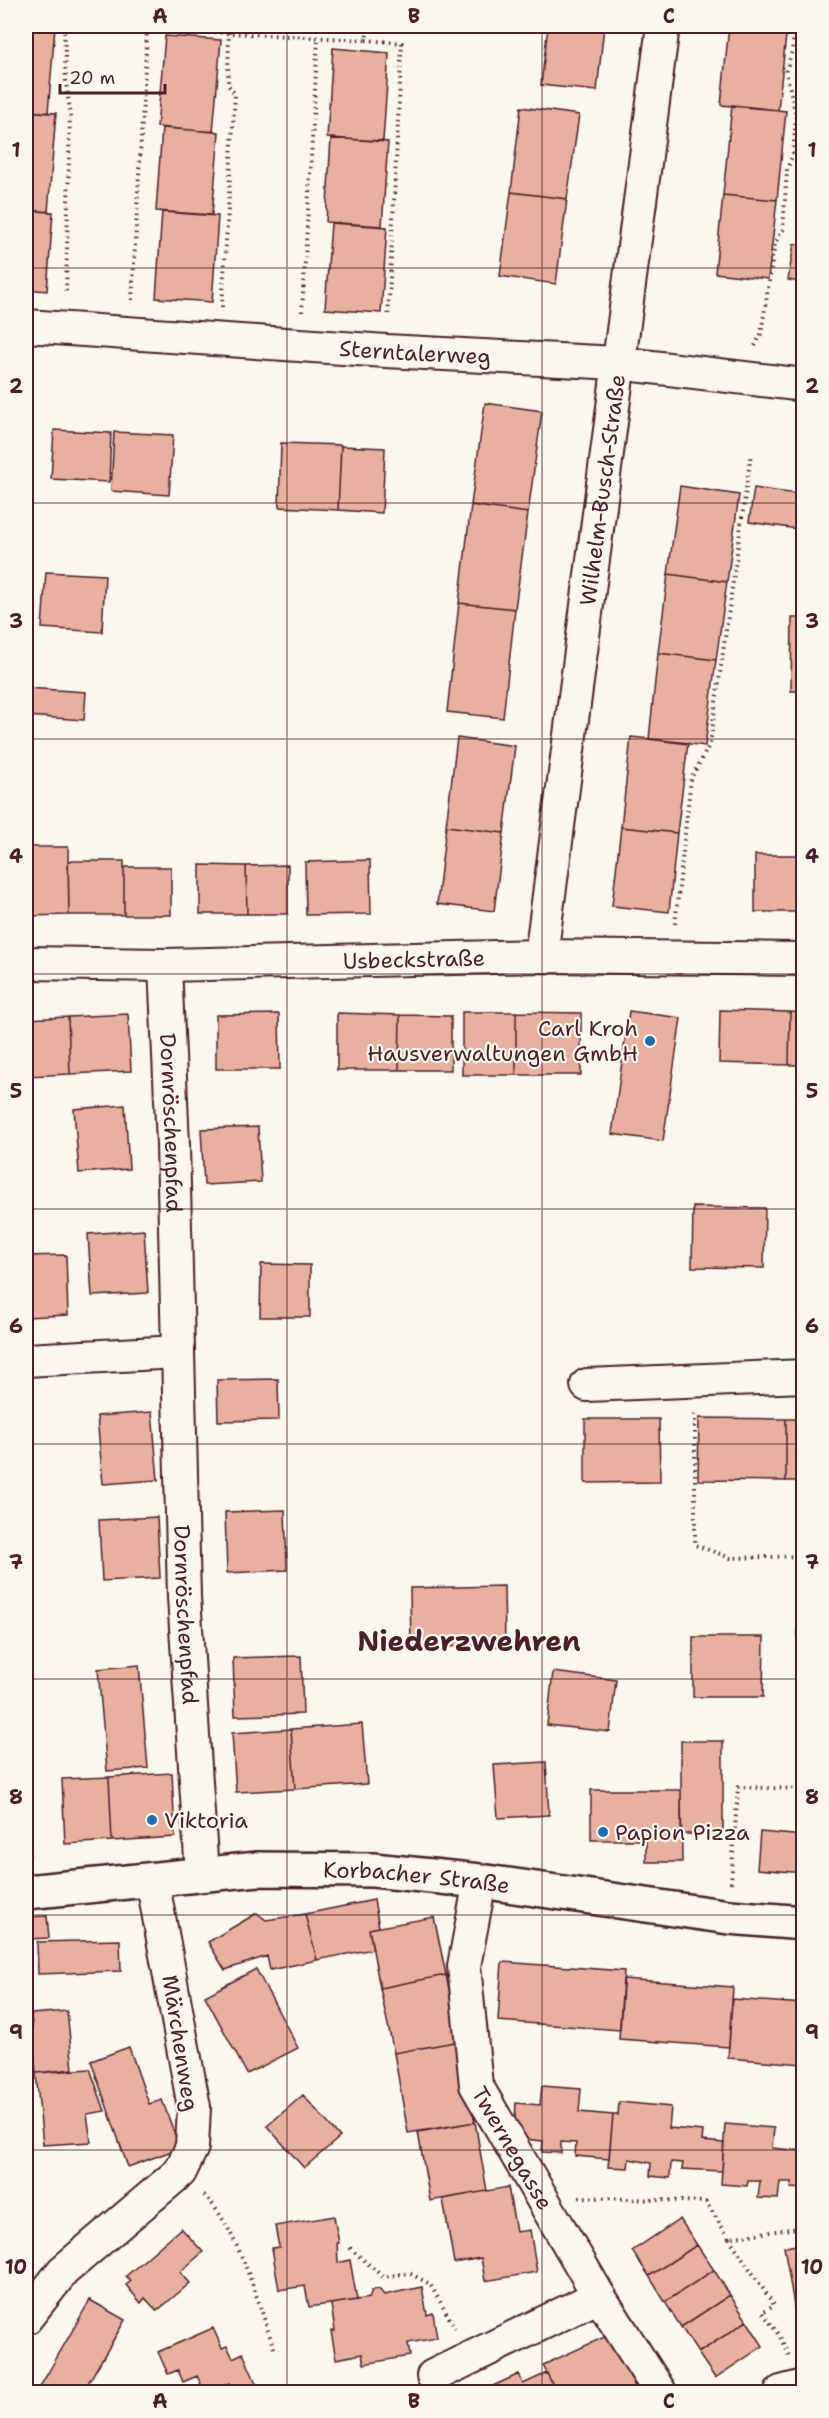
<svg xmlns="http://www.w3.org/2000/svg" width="829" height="2418" viewBox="0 0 829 2418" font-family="'Shantell Sans',sans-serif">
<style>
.built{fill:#f5e2d5}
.building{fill:#e8b09f;stroke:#4a1f2b;stroke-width:1.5}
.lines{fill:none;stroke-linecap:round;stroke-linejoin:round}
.street-casing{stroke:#4a1f2b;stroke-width:36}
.secondary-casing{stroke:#4a1f2b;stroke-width:38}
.path{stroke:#4a1f2b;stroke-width:4;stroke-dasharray:1.5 4.5;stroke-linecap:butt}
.street{stroke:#fbf7ec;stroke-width:32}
.secondary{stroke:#fbf7ec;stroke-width:33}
.grid{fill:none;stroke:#4a1f2b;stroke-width:1.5;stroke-opacity:0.55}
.poi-dot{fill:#1f6fb2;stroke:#fbf7ec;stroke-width:2}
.labels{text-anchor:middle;stroke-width:4.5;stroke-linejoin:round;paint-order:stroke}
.street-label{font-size:22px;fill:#4a1f2b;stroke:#fbf7ec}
.poi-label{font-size:22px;fill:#4a1f2b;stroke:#fbf7ec;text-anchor:start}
.district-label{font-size:28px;font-weight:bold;fill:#4a1f2b;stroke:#fbf7ec}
.neatline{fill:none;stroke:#4a1f2b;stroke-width:2}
.grid-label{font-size:20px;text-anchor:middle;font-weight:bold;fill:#4a1f2b}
</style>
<rect width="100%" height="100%" fill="#fbf7ec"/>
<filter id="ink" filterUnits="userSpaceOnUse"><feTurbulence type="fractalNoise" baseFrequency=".0167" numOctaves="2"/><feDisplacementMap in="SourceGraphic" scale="12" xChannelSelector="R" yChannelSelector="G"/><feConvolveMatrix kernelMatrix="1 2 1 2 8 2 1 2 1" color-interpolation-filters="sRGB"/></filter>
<g filter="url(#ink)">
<!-- built -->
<path class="built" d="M26,1754l7,103h-7z"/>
<!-- building -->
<path class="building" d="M26,26h29l-7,87 -22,-2z
M548,26h56l-7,65 -56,-6z
M729,26h58l-9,84 -57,-5z
M165,36l56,4 -8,92 -56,-5z
M333,48l56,5 -6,88 -56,-3z
M732,105l54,6 -9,89 -54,-5z
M521,107l58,8 -12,84 -56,-7z
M26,111l30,2 -8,99 -22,-2z
M162,128l57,4 -7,83 -56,-4z
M331,138l57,4 -6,84 -56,-4z
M511,192l56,7 -11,85 -56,-8z
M723,195l54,5 -9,79 -53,-6z
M26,210l27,2 -6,79 -21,-2z
M162,212l56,4 -6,86 -56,-4z
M331,223l56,4 -6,86 -56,-4z
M794,244l10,2v37l-16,-3z
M485,403l57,8 -14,102 -57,-8z
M54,430l57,3 -2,49 -58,-3z
M114,432l59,3 -4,60 -58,-4z
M281,443l60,2 -3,65 -59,-3z
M341,446l44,2 -3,65 -44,-3z
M680,486l59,9 -12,87 -59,-8z
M754,488l50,7v35l-55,-8z
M471,505l57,8 -13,96 -56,-6z
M46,572l59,3 -3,57 -60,-4z
M668,574l59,8 -11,78 -58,-7z
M459,603l56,6 -12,109 -56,-6z
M792,618h12v73h-13z
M658,653l58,7 -11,86 -56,-7z
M26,688l60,4 -2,28 -58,-4z
M631,737l57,6 -11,90 -56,-6z
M457,738l58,8 -11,87 -58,-7z
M446,826l58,7 -10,78 -57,-7z
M621,827l56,6 -8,79 -57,-6z
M26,847h42l1,68 -43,1z
M755,855h49v57h-49z
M370,860l1,54 -65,1 -1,-53z
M68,861h56v54h-55z
M200,865l46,1 1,48h-47z
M288,865v49h-41l-1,-48z
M124,867h47v48h-47z
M720,1010l70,2 -1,53 -70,-2z
M629,1011l52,7 -18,123 -51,-7z
M462,1012h54v63h-54z
M516,1012l65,1v62h-65z
M790,1012l14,1v52h-15z
M337,1013l63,2 -1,55h-62z
M128,1014l3,57 -61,3 -2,-57z
M279,1014l1,55h-64v-54z
M400,1015l51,1v54h-52z
M68,1017l2,57 -44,2v-57z
M125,1105l4,64 -50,4 -5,-64z
M258,1127l3,55 -57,3 -3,-56z
M800,1206h4v68h-7z
M693,1207l72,1 -1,60 -72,-1z
M144,1230l4,63 -56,3 -4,-62z
M66,1255l2,60 -42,2v-61z
M261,1264l49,1v52h-50z
M278,1379l1,41 -61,1 -1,-41z
M152,1412l6,68 -55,4 -6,-68z
M699,1418l87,1v62l-88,-1z
M585,1419h74l1,63 -75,1z
M786,1419h18v62h-18z
M285,1510l2,60 -60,3 -2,-61z
M157,1517l3,61 -58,3 -3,-61z
M798,1561h6v95h-6z
M504,1586l1,60 -94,1 -1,-59z
M693,1637h71l-1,60h-70z
M301,1656l2,58 -68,2 -2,-58z
M139,1665l9,103 -41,3 -9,-102z
M553,1672l63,8 -6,52 -63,-7z
M362,1724l5,60 -72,5 -4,-60z
M291,1729l4,60 -59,3 -4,-59z
M681,1741h42v93h-42z
M546,1762l3,53 -51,3 -4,-53z
M172,1773l3,64 -63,4 -3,-64z
M109,1777l3,64 -47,3 -3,-65z
M591,1790h90l1,72h-36v-22h-55z
M760,1832l44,4v37l-47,-4z
M374,1900l5,27 -10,2 4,20 -56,11 -12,-46z
M257,1913l9,7 39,-6 12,46 -47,10 -3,-14 -42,14 -17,-28z
M47,1916l2,22 -23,1v-22z
M434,1917l12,58 -66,13 -11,-59z
M120,1940l1,31 -83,3 -1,-32z
M502,1962l122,9 -4,59 -122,-9z
M256,1969l42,79 -51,26 -42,-78z
M446,1975l14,66 -66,12 -14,-65z
M623,1979l110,8 -4,60 -110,-8z
M732,1999l72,5v60l-76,-6z
M67,2011l6,58 -37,4 -5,-59z
M460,2041l15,81 -67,11 -14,-80z
M129,2047l20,57 13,-4 18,48 -52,19 -37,-106z
M90,2069l15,42 -18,3 4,28 -48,3 -7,-72z
M542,2086l39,3 -2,23 34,3 -4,44 -34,-3 1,-13 -15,-1v11l-19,-1 1,-11 -29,-3 2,-35 24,2z
M303,2095l37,42 -36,31 -37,-42z
M619,2102l52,5 -2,21 34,3 -1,10 22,2 -2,28 -40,-2 1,-6 -12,-1 -1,16 -20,-2 1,-13 -22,-4 -1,9 -20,-1 5,-52h5z
M475,2122l12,69 -57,10 -12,-69z
M725,2124l49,4 -2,20 32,3v38l-13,-1 1,-6h-12l-2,17 -20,-1 2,-17h-12l-1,5 -26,-2z
M508,2187l8,45 14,-2 7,42 -52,9 -4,-23 -27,5 -11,-64z
M334,2216l5,27h-2l1,20 12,-3 7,40 -48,7 -4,-21 -26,4 -7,-42 7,-1 -4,-21z
M680,2219l17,26 -48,31 -17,-25z
M181,2228l22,24 -23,20 10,11 -33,28 -12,-13 -4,5 -15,-18 5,-4 -5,-5z
M804,2244v65l-9,2 -11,-64z
M697,2245l17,25 -49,32 -16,-26z
M714,2270l16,25 -49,32 -16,-25z
M422,2287l5,28 6,-2 4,25 -29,5 2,13 -46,8 -2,-10 -26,5 -5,-28h4l-4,-27 38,-6 3,-8 7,-1 5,6z
M730,2295l17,26 -49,32 -17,-26z
M90,2300l35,20 -42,72h-46z
M747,2321l16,25 -48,32 -17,-25z
M213,2328l9,20 5,-2 6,12 10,-5 15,35 -11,4h-12l-5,-9 -25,9 -8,-16 -14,6 -5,-12 -10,4 -10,-22z
M613,2333l24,59h-81l-13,-27z
M547,2373l9,19h-76l39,-18 4,10z"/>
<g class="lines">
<!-- street casing -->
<g class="street-casing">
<g id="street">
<path id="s1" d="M26,326l360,25 232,12 186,22"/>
<path id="s2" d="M541,956l122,-930"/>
<path id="s3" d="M26,963l139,2 376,-9 263,3"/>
<path id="s4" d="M165,965l8,180 11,452 18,277"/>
<path d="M26,1360l152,-8"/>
<path d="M587,1385l217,-9"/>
<path id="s5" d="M480,1881l-16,85 12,119 123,211 61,96"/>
<path d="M26,2318l37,-47 117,-99 12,-25 2,-40 -42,-228"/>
<path d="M433,2376l166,-80"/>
<path d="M781,2392l23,-6"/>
</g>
</g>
<!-- secondary casing -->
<g class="secondary-casing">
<g id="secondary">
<path id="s6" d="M26,1892l232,-23 115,1 107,11 249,36 75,6"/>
</g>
</g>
<!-- path -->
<path class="path" d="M64,26l2,57 4,28 -4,184
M64,29l165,4 137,7 2,-14
M366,40l36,3 -14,274
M132,300l15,-269
M222,307l13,-213 -7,-9 1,-59
M302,312l16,-274
M755,346l6,-12 14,-91 8,-13 4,-61 6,-15 3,-38 -10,-45 6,-20 3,-25
M675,924l16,-146 19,-34 41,-290
M695,1414v131l36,13 73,-2
M731,1883l7,-96 66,2
M204,2195c34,33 55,110 71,156
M579,2197l127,5 23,36 75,-11
M729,2238l45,67 -12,7 17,23 10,21
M350,2248l33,29 26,-4 21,11 25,44"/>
<!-- street -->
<use href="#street" class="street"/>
<!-- secondary -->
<use href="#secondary" class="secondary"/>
</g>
</g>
<!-- grid -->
<path class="grid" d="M287,26v2366M542,26v2366M26,268h778M26,503h778M26,739h778M26,974h778M26,1209h778M26,1444h778M26,1679h778M26,1915h778M26,2150h778"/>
<!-- markers -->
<g class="poi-dot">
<circle cx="650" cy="1041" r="6"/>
<circle cx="152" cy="1820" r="6"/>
<circle cx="603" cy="1832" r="6"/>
</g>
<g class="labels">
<!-- street labels -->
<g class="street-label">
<text dy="8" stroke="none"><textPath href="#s1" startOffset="390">Sterntalerweg</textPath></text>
<text dy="8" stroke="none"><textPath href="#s2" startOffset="470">Wilhelm-Busch-Straße</textPath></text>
<text dy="8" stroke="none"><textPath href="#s3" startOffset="388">Usbeckstraße</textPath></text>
<text dy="8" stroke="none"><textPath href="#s4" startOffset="158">Dornröschenpfad</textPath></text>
<text dy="8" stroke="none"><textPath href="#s4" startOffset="650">Dornröschenpfad</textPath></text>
<text dy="8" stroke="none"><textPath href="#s6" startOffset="392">Korbacher Straße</textPath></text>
<text transform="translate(181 2043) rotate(81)" y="8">Märchenweg</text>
<text dy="8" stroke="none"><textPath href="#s5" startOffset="279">Twernegasse</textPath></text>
</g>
<!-- poi labels -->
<g class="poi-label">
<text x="638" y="1036" text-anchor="end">Carl Kroh<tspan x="638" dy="25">Hausverwaltungen GmbH</tspan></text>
<text x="164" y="1828">Viktoria</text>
<text x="615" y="1840">Papion Pizza</text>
</g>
<!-- district labels -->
<g class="district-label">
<text x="469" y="1651">Niederzwehren</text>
</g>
</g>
<!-- margin -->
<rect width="829" height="2418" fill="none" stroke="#fbf7ec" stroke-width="66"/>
<!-- scale -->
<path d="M60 84v9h105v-9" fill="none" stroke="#4a1f2b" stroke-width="3"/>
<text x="69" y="84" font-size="18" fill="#4a1f2b" stroke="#fbf7ec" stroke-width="4.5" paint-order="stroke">20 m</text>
<rect x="33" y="33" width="763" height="2352" class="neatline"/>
<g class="grid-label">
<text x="160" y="23">A</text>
<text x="414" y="23">B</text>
<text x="669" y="23">C</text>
<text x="16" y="157">1</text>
<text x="812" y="157">1</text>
<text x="16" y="393">2</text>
<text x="812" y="393">2</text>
<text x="16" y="628">3</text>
<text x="812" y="628">3</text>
<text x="16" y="863">4</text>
<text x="812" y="863">4</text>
<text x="16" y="1098">5</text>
<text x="812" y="1098">5</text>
<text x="16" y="1333">6</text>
<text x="812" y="1333">6</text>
<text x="16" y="1569">7</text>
<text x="812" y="1569">7</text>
<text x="16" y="1804">8</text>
<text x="812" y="1804">8</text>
<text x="16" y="2039">9</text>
<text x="812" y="2039">9</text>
<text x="16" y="2274">10</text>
<text x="812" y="2274">10</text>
<text x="160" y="2408">A</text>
<text x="414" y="2408">B</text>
<text x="669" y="2408">C</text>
</g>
</svg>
